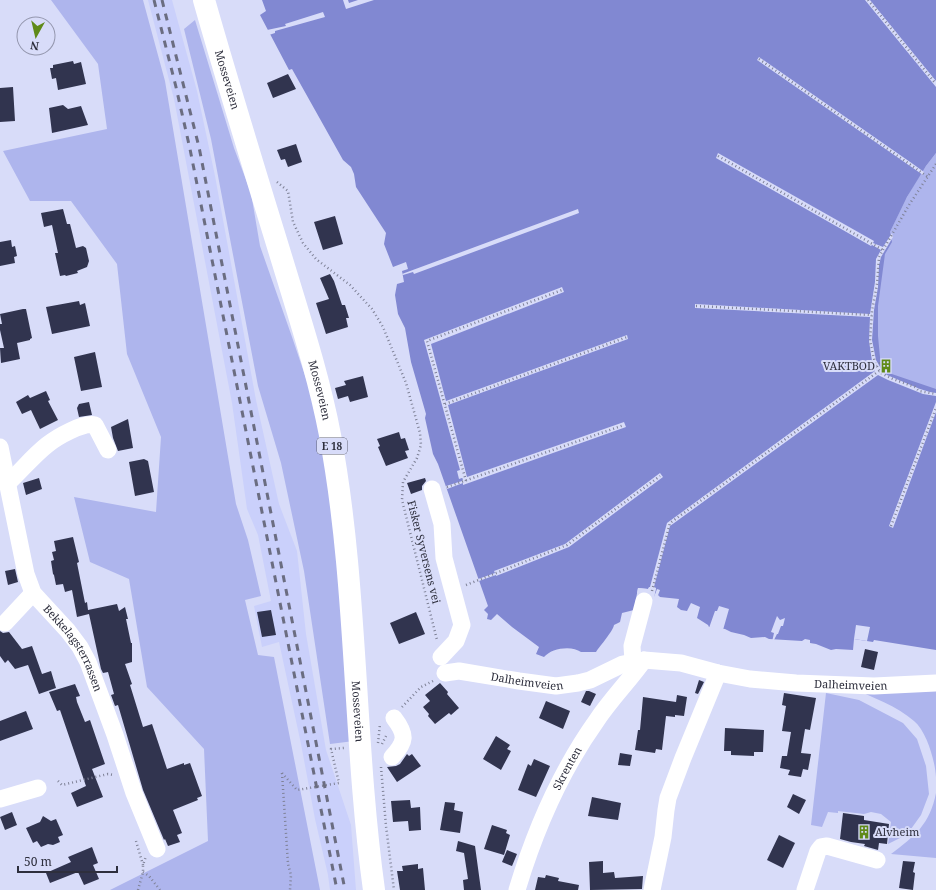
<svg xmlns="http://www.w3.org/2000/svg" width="936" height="890" viewBox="0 0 936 890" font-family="'Noto Serif',serif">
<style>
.built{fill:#cad0fb}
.green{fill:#aeb5ed}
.water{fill:#8188d2}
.pier{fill:#d8dcf9}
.building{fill:#31344f}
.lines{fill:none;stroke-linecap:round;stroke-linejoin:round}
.path{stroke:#7f8297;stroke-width:2.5;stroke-dasharray:1 3;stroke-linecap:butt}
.minor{stroke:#fff;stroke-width:17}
.highway{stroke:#fff;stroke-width:22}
.rail{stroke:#6b6d81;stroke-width:3;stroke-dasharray:7 7;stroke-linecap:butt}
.labels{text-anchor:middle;stroke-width:4;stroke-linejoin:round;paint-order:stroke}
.shield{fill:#d8dcf9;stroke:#616375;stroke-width:1}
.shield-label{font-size:10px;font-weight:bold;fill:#2e2f3d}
.street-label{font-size:11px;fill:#2e2f3d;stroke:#d8dcf9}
.poi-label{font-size:11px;fill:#2e2f3d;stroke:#d8dcf9;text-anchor:end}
</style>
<rect width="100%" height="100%" fill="#d8dcf9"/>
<!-- built -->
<path class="built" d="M148,0h24l25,91 18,85 41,224 23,104 18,47 9,83 20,116 25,75 5,65h-26l-2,-15 -13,-56 -14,-75 -22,-102 -17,5 -8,-41 17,-5 -13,-66 -11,-26 -15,-106 -58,-304z"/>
<!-- green -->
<path class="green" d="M51,0h92l22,81 71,423 12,36 13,56 -16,4 13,55 16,2 46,233h-210l98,-49 -4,-92 -57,-62 -18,-108 -39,-17 -16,-65 82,15 5,-75 -34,-83 -10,-90 -46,-63h-41l-27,-50 104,-22 -9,-65z
M195,20l39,128 17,45 9,53 32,91 24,71 18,95 20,238 -24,3 -26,-173 -23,-108 -23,-77 -47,-247 -27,-110z
M936,153v240l-48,-18 -16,-14 -1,-56 19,-70v-3c13,-28 26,-55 46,-79z
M936,687v90c-1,-16 -9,-45 -22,-56 -17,-15 -42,-24 -63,-33z
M826,693l33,7 44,23 14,16 9,27 3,28 -8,21 -10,14 -9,8 -14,7 3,-22 -10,-8 -10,-2 -7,2 -26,-3v2l-10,-1 -6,15 -11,-2z
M936,793v65l-45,-4c24,-18 39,-30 45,-61z"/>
<!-- water -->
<path class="water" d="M262,0h674v153l-10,13 -19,31 -17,35 2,10 -7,12 -7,52v30l3,32 2,3 53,18v261l-62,-10 -1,2 -19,-3 -1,11 -17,-1 -5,1 -15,-6 -6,-1v-3l-5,-1 -3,2 -33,-2 -4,-2 -14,1 -7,-3 -13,-3 -6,-3 -16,-2 -1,-2 -11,-7 3,-11 -9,-4 -4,8 -6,-1 -4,-3 2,-8 -19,-2 -2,-2 -4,2 2,-9 -7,-1 -1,2 -10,-1 -4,22 -12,3 -2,9 -6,3c-1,6 -14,21 -18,27h-15c-9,-7 -30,-4 -37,5l-8,-3 3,-7 -27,-20 -15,-13 -6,6 -4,-1 1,-5 -4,-4 4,-4 -50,-142 -5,-10 -8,-36 1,-4 -15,-52 -6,-34 -7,-14 -3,-19 2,-11 7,-2 -2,-11 6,-2 -2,-7 -13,5 -9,-23 2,-11 -30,-46 -2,-13 -3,-7 -8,-7 -51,-91 -3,1 -29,-55 6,-4z"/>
<!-- pier -->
<path class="pier" d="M343,0h5l1,3 9,-3h16l-28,9z
M865,0h5l66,81v6z
M323,12l2,5 -50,14v2l-6,2 -2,-5 19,-4 -1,-2z
M759,57l154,107 11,8 -1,3 -166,-115z
M718,153l156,88 -1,2 10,4 9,-14 1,4 -12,20 -2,8 -1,22 -4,23 -2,30 4,20 7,12 4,3 33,14 10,3 6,1v3l-13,-2 -35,-14 -10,-5 -208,151 -16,61 2,1 -2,9 3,-8 3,1 -3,8 -3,1 -2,-2 1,-8h-2l-2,2 -9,-1 -1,4 -2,-1 1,-5 10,1 2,-2 17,-64 208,-152 -3,-10 -3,-20 1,-24 -175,-9v-4l175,10 5,-32 1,-23 5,-9 -9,-5 -1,1 -155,-88z
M578,209l1,4 -165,61 -1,-2 -10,3 -1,-1z
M562,287l2,5 -133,52 15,57 181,-66 1,4 -180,66 19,72 157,-55 2,5 -163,58v-2l-16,6 -1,-3 16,-5 1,-2 -1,-1 -3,1 -2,-8 3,-1 -36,-130z
M936,402v10l-43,116 -4,-2z
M660,473l3,4 -94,70 -73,29v-1l-17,6 -1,-2 17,-6 -1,-2 71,-27z
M719,606l10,3 -6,21 -14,-2 6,-17h2z
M777,616l3,4 5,-2 -2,8h-2l-3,8h-1l-3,6 -2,2 2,-9 -3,-1z
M856,625l14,2 -3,14 -13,-2z"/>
<!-- building -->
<path class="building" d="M73,61l1,3 7,-2 5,22 -28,6 -2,-12 -4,1 -2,-11h3v-3z
M288,74l8,15 -23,9 -6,-15z
M13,87l2,34 -15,1v-34z
M63,105l5,4 13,-3 7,19 -36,8 -3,-25z
M296,144l6,18 -14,5 -3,-8 -4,1 -4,-10z
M63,209l4,15h3l6,24 7,-2 3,2 3,13 -2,6 -10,4 1,2 -12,3 -1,-1 -5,1 -5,-23h3l-6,-28 -8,2 -3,-14z
M335,216l8,28 -20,6 -9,-28z
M11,240l1,7 3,-1 2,10 -3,1 1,6 -15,3v-24z
M330,274l4,7 8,24h3l4,13h-3l2,9 -22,7 -10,-31 13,-4 -9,-21z
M79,301l1,4 5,-2 5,23 -38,8 -6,-27z
M23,309h3l6,29 -2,1v1l-13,3 3,16 -19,4 -1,-15h4l-4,-18v-6h2l-2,-10z
M95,352l7,35 -21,4 -7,-34z
M363,376l5,21 -18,5 -2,-6 -10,3 -3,-11 11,-3 -2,-4z
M46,391l4,9 -2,1 10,19 -18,9 -9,-19 -9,4 -6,-12 12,-7 2,3z
M89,402l3,13 -13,2 -2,-9 2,-4z
M128,419l5,29 -15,3 -5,-13 -2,-11z
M399,432l2,7 4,-1 4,12 -4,1 3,7 -22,8 -8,-19 2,-1 -3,-7z
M144,459l4,2 6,31 -19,4 -6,-34z
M39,478l3,11 -16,6 -3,-12z
M425,478l1,3 -4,5v4l-11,4 -4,-11z
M73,537l6,25 -2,1 8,40 2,-1 1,8 29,-6 2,7 6,-4 3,12h-2l5,24h1v19l-7,2 7,20 -2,1 13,42 9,-3 15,45 17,-6v2l6,-2 12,33 -5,2 1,2 -25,10 9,23 -5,2 3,7 -12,4 -3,-7 -1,1 -21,-50 -25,-85 -3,1 -4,-11 3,-1 -6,-22 -5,1 -2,-4 -12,-55 -12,3 -5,-27 -7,2 -2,-8 -7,1 -2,-10 -1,-1 -2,-13 3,-1 -2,-8 4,-1 -2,-10z
M15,569l3,13 -10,3 -3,-14z
M271,610l5,25 -14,2 -5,-25z
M416,612l9,22 -26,10 -9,-21z
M0,631l3,2 6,-1 13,17 10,-3 10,28 9,-3 5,17 -17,6 -11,-29 -13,4 -7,-9 -3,3 -5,-7z
M865,649l13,3 -4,18 -13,-3z
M699,680l5,2 -6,12 -3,-1z
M440,683l8,9 -1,2 12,14 -8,7 -2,-2 -14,11 -7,-8 1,-2 -6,-7 7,-6 -5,-6z
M75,684l5,12 -4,1 1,5 8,20 5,-2 15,44 -13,5 11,28 -26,10 -6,-14 15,-7 -26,-76 -3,1 -8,-19z
M586,691h3l7,3 -6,12 -9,-4z
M784,693l32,5 -6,32 -5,-1 -4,24 10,1 -3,16 -5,-1 -2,8 -13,-2 2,-5 -10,-2 2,-12h5l4,-24 -9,-1 4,-25 -4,-1z
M677,695l10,2 -3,19 -9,-1v2l-9,-1 -4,34 -6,-1 -1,4 -20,-3 3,-20h2l3,-33 33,5z
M546,701l24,10 -7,18 -24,-11z
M26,711l7,18 -33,12v-20z
M725,728l39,2 -1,22h-9v4l-23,-1v-4h-7z
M496,736l14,9 -3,4 4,2 -10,19 -18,-11z
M620,753l12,2 -2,11 -12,-1z
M407,754l2,2 3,-2 9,12 -24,16 -10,-15 9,-1 4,-2z
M534,759l16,7 -14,31 -18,-7 10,-26 3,2z
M793,794l13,6 -7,14 -12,-7z
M592,797l29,6 -3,17 -30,-4z
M410,800l1,8 9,-1 1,23 -12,1 -1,-10 -15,1 -2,-21z
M445,802l10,1 -1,7 9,2 -3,21 -20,-3z
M12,812l5,13 -12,5 -5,-13z
M843,813l21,3v4l25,4 -2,20 -8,-1 -1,7 -14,-4 1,-2 -14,-2 -11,-3z
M43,816l8,5 5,-2 7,16 -5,2 2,5 -7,3 -5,-1 -7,3 -4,-6 -4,2 -7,-15 14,-6z
M492,825l15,5 -1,3 4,2 -6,20 -20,-6z
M779,835l16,8 -12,25 -16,-8z
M458,841l17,5 6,44h-17l-1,-10 5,-1 -4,-26 -8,-2z
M92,847l6,16 -5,2 6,14 -15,6 -6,-13 -28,11 -4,-10 25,-11 -3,-5z
M507,850l10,4 -5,12 -10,-4z
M603,861v12l11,-1 1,6 28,-2 -1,13 -52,1 -1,-28z
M903,861l12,1 -2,10 2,1 -2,17 -14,-2z
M418,864v5l5,-1 2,22h-25l-3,-19h6l-1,-5z
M546,875l13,3 -1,3 21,4 -1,5h-43l3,-13 7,1z"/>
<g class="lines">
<!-- path -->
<path class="path" d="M868,0l68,84
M759,59l169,118
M718,156l165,94
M936,164l-27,41 -30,52 -2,27 -5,27 -2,30 5,22 6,10 12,6 22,8 4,4 17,3
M277,182l11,9 5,31 10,21 13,16 34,26 22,24 11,18 23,56 14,50 1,12 -4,13 -14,24 -1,18 35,140
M696,306l176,9
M876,366l8,-6
M445,404l182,-67
M466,481l-39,-140 135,-51
M447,487l177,-62
M891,526l45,-118
M466,585l101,-40 93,-69
M652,591l18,-68 209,-152
M402,707l19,-20 12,-6
M378,743l2,-19
M382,744l5,-10
M381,767l5,59 8,64
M282,773l15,17 42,-7 -8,-34 13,-1
M282,773l6,91 3,11 -1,15
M58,781l4,4 46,-11 5,1
M136,841l7,24
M143,872l6,4 11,14
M138,890l5,-18v-7l3,-9"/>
<!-- minor -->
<g class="minor">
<path id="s1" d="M0,447l26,127 7,19 35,38 12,16 8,15 27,73 19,58 23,56"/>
<path d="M7,484c14,-13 26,-28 40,-39 10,-8 36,-23 48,-20l13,25"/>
<path d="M432,489l10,35 2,34 18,67 -6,16 -15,16"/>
<path d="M5,623l28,-30"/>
<path d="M633,662l-1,-16 12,-45"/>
<path id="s2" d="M445,673l14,-2 60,10 37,5 22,-3 12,-3 33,-16 21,-4 37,3 37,10 32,6 46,4 78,3 62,-3"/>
<path d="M392,757c14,-15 15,-22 2,-39"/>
<path d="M0,799l38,-11"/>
<path id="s3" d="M517,890c18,-60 43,-118 80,-170 14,-21 32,-39 47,-60"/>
<path d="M652,890l11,-53 3,-27 2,-12 15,-40 35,-85"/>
<path d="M805,890l13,-39 3,-4 6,-1 50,14"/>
</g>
<!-- highway -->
<path class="highway" id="s4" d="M204,0c25,88 52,175 79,263 17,56 36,114 47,172 28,150 23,304 44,455"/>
<!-- rail -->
<path class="rail" d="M154,0l22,87 14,62 147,741
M162,0l37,147 146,743"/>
</g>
<!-- icons -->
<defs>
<g id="building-bare" transform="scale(1.08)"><path d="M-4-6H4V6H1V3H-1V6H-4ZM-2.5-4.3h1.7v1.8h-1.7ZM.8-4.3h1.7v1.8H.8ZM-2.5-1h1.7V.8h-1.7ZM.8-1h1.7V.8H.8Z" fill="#5f8a18" stroke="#d8dcf9" stroke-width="2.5" paint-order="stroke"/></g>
</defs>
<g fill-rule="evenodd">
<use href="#building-bare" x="886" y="366"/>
<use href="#building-bare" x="864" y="832"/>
</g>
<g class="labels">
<!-- shield labels -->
<rect class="shield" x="317" y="438" width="30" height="16" rx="3"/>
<g class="shield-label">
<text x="332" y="450">E 18</text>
</g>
<!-- street labels -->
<g class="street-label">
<text dy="4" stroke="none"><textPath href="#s4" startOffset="83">Mosseveien</textPath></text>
<text dy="4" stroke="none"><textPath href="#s4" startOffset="407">Mosseveien</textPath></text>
<text transform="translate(424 552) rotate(76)" y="4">Fisker Syversens vei</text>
<text dy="4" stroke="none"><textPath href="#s1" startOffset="219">Bekkelagsterrassen</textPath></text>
<text dy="4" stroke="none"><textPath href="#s2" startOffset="83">Dalheimveien</textPath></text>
<text dy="4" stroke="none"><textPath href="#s2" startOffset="414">Dalheimveien</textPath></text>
<text dy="4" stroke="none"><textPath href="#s4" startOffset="731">Mosseveien</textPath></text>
<text dy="4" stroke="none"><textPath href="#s3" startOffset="132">Skrenten</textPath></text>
</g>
<!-- poi labels -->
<g class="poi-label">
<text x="875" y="370">VAKTBOD</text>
<text x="875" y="836" text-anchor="start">Alvheim</text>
</g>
</g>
<!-- north arrow -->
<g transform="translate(36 36) rotate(188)"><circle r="19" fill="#d8dcf9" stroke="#9497ae"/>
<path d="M0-3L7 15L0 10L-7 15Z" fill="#5f8a18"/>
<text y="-6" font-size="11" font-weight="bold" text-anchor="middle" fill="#2e2f3d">N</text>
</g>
<!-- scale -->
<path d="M18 866v6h99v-6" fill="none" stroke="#2e2f3d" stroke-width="2"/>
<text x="24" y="866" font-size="12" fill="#2e2f3d" stroke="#d8dcf9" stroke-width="3" paint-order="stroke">50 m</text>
</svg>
